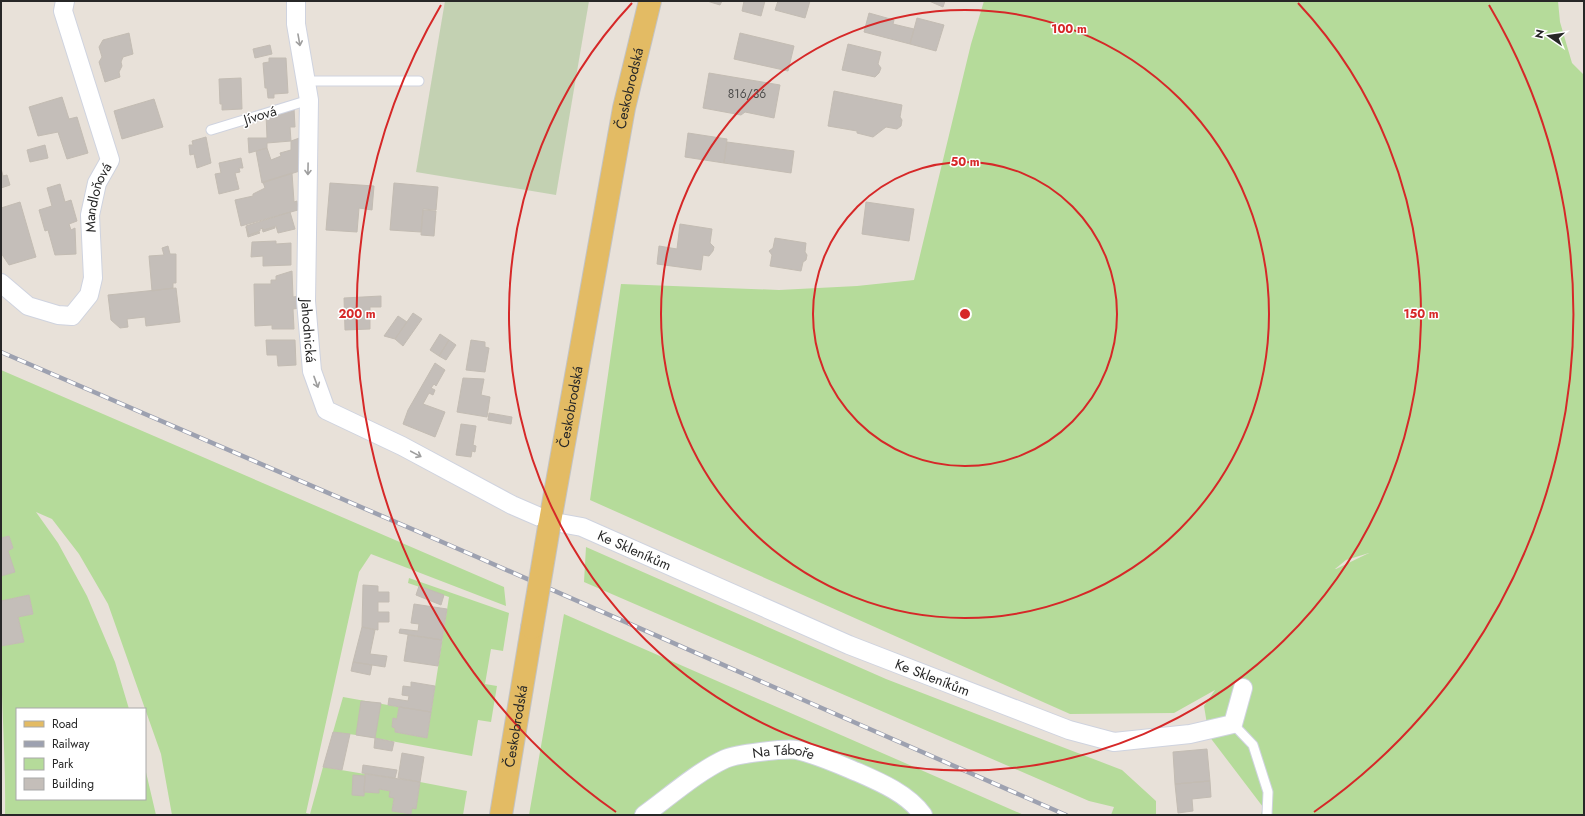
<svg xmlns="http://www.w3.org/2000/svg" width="1585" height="816" viewBox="0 0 1585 816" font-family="Jost,sans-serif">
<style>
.green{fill:#b5db9a;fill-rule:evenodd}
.cemetery{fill:#c3d1b2}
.building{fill:#c4beb9;stroke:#c3bcb3}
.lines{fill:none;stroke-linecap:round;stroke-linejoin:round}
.service-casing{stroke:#cfd3df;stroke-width:11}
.minor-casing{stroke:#cfd3df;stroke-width:20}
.primary-casing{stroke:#c3c3c3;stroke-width:24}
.service{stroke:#fff;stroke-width:9}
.minor{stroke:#fff;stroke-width:18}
.primary{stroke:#e3bb64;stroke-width:22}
.rail-casing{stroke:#9da1b0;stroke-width:4.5}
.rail{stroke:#fff;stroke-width:3;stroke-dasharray:9;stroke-linecap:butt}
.primary-bridge-casing{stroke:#c3c3c3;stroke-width:24;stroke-linecap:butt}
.primary-bridge{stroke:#e3bb64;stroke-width:22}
.oneway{stroke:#9e9e9e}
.ring{fill:none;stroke:#d62828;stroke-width:2}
.labels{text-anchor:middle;stroke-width:3;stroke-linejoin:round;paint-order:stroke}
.number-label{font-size:12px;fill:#4e4d4c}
.street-label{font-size:14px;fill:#272727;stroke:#fff}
.centre{fill:#d62828;stroke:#fff;stroke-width:2}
.ring-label{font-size:12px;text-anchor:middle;font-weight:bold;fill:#d62828;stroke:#fff;stroke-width:3;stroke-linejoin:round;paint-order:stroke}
</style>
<rect width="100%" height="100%" fill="#e8e1d9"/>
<!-- green -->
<path class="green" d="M984,1h574l2,21 12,41 12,12v740h-323l2,-8 -54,-71 -5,-30 11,-16 -41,23 -104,1 -480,-214 31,-216 158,6 78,-4 57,-6 57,-236zM1369,553l-33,16h-1l11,-9z
M1,370l503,217 2,19 -135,-52 -12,18 -53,241 4,1 13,-47 42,7 -1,18 14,1 1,-4 11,2 4,7 -2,13 19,3 1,-6h4l4,-26 47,9 -4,24h-291l-11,-61 -53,-150 -29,-50 -27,-35 -16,-7 22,31 29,53 28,66 14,47h-112v90h128v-31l11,47h-151c1,-57 -4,-113 -4,-169l23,-4 -6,-25 15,-3 -4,-19 -28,6v-25l13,-4 -6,-21 5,-3 -4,-12 -8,2z
M586,547l300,132 236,91 34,31v14h-45l3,-8 -25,-6 -505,-219z
M409,578l100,35 -6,38 -12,-2 -6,35 12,2 -6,36 -13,-2 -6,36 -108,-20 -31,-4 10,-35 56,10 -2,12 -4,-1 -1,9 3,1v4l32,6 22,-141 -41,-14z
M564,614l460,201h-495z"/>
<!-- cemetery -->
<path class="cemetery" d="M445,1h144l-33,194 -140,-23z"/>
<!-- building -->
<path class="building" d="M707,1h15l-2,4z
M744,1h21l-4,15 -19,-5z
M778,1h32l-5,17 -30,-8z
M929,1h16l-2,6z
M869,13l25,7 -1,4 21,5 -4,15 -46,-12z
M917,18l27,7 -8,26 -26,-7z
M129,33l4,21 -10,3 -2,5 1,4 -3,6 1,5 -15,5 -6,-20 3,-5 -3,-10 4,-7z
M740,33l54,13 -6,25 -54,-12z
M848,44l33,8 -3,12 3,4 -2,5 -4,4 -33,-7z
M270,45l2,9 -17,4 -2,-9z
M269,58h17l2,35 -14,1v4h-6l-1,-10h-2l-2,-25 6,-1z
M709,73l71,12 -6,33 -29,-6 -4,3 -38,-7z
M241,78l1,31 -20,1v-6h-2l-1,-25z
M834,91l68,14 -2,12 2,3 -1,6 -4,3 -11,-2 -13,10 -16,-4v-2l-29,-5z
M62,97l7,22 8,-2 11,36 -21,6 -9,-27 -20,4 -9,-29z
M154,99l9,28 -41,12 -8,-28z
M294,108l1,19h-5l1,14 -24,2v5l-18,5 -1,-15h19l-1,-24z
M688,133l39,6 -3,24 -39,-6z
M305,136l1,33 -44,14 -6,-32 11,-3 4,12 10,-4 -1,-3 11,-3v-9z
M206,137l5,26 -14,5 -3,-14 -4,1 -1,-10h4l-1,-4z
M727,142l67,9 -3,22 -67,-10z
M45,145l3,13 -18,4 -3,-12z
M241,158l2,10h-4l1,4 -5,1 4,16 -20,5 -4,-20 6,-1 -2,-10z
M1,168l2,8 4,-1 3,10 -9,3z
M292,173l2,29 3,-1 1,9 -57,16 -6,-26 18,-4v-2l12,-6 -2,-6z
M330,183l44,3 -2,24 -13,-2 -2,24 -31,-2z
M394,183l44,4 -2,23 -13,-1 -2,23 -31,-2z
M60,184l5,18 6,-2 6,21 -8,3 2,6 4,-2 1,26 -21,1 -7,-25 -3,1 -6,-21 13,-4 -5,-18z
M20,202l16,55 -27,8 -8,-12v-45z
M866,202l48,7 -5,32 -47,-7z
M423,210l13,1 -2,25 -13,-1z
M290,212l5,17 -17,4 -2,-7 -12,4 -1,-2 -3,1v2l-11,4 -3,-9z
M680,224l32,5 -2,14 4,4 -1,4 -4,5 -6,-1 -2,15 -44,-6 2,-18 18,3z
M246,227l3,8 10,-3 1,1 -12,4z
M275,227v1l-12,4 -1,-4 2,2z
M775,238l31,5 -1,9 2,3 -1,5 -3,2 -2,9 -31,-5 2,-11 -3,-4 4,-3z
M276,241v3l15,-1v22l-28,1v-10l-12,1 1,-15z
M168,246l2,8h6v29h-3v5l-21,3 -3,-35 15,-1 -2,-7z
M292,271l1,26 7,-1v12l-7,1 1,20h-22v-4l-17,1 -1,-42h17v-4h5v-4z
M176,288l4,34 -34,4 -1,-9 -18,2 1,8 -8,1 -9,-8 -3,-25z
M381,296v11h-11v22l-25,1 -1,-32z
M413,313l9,6 -19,27 -8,-7z
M398,316l9,6 -12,17 -11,-3z
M440,334l9,6 -10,16 -9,-6z
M266,340h29l1,25 -18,1 -1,-11h-10z
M449,340l7,5 -10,15 -7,-4z
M471,340l14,2v5l4,1 -4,24 -19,-2z
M435,363l10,7 -9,16 -2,-2 -3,4 4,2 -2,5 -4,-2 -6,11 22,8 -10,25 -32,-13 5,-14z
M463,378l21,1 -3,16 9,2 -3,20 -30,-5z
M489,413l23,4 -1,7 -23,-4z
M461,424l15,2 -3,19 3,1 -1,6 -3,-1 -1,6 -15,-2z
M9,536l4,12 -5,3 7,21 -14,4v-38z
M363,585l15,1v6h11v10h-11v10h11v10h-11v8l-16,-3z
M419,586l25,9 -3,10 -25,-10z
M29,595l4,19 -15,3 6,25 -23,4v-45z
M414,604l33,5 -5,31 -43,-7 1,-4 18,2 1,-7 -8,-1z
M362,627l13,3 -5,24 17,2 -2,11 -32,-5z
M408,635l34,5 -4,26 -34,-5z
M353,662l19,3 -2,10 -19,-4z
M411,682l24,4 -4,26 -43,-7 1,-7 19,3 1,-5 -7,-1 1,-9 8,1z
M361,701l20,2 -6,35 -19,-3z
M399,707l32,5 -4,26 -32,-6v-4l-3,-1 1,-9 4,1z
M333,732l17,2 -8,36 -19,-3z
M375,738l19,4 -2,9 -18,-3z
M1207,749l3,32 -35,3 -2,-32z
M402,753l22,4 -4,25 -22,-4z
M363,765l34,5 -2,8 -33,-5z
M365,774l55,8 -4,27 -4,-1 -1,6 -19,-3 2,-13 -5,-1 1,-6 -11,-2v4l-15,-1z
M353,775l12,1 -1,20 -12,-1z
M1210,781l1,16 -19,2 1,12 -15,2 -3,-29z"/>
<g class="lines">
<!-- service casing -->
<g class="service-casing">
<path id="service" d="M306,81h113
M211,130l98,-30
M1233,724l20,21 15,47 -1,23"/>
</g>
<!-- minor casing -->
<g class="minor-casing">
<g id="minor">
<path id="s1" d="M296,1v23l13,76 -3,201 6,70 14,39 76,36 110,59 37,16 33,6 267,118 220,85 45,12 76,-8 43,-10 10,-36"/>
<path id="s2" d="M1,283l27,23 30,9 14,1 17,-21 4,-17 -3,-63 7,-32 13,-23 -47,-149 2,-10"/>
<path id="s3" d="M644,815c25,-18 53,-43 81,-56 11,-5 61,-11 72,-9 21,5 41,14 60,22 23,10 51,22 66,43"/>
</g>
</g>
<!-- primary casing -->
<g class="primary-casing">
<g id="primary">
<path id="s4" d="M549,527l75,-419 26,-107"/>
<path id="s5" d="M501,815l31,-187"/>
</g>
</g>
<!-- service -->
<use href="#service" class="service"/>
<!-- minor -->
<use href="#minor" class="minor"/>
<!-- primary -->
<use href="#primary" class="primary"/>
<!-- rail casing -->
<g class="rail-casing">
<path id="rail" d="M1,352l476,205 589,258"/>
</g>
<!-- rail -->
<use href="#rail" class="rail"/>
<!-- primary-bridge casing -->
<g class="primary-bridge-casing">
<path id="primary-bridge" d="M532,628l17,-101"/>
</g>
<!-- primary-bridge -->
<use href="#primary-bridge" class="primary-bridge"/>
</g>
<!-- one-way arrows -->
<defs><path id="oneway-shaft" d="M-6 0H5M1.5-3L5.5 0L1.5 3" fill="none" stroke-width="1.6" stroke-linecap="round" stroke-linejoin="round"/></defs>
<g class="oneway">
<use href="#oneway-shaft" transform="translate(299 40) rotate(80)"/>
<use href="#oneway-shaft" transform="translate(308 169) rotate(91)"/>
<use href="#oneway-shaft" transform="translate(316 382) rotate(70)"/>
<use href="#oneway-shaft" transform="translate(416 454) rotate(28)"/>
</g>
<!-- distance rings -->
<g class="ring">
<circle cx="965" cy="314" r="152"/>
<circle cx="965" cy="314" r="304"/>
<path d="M1298 3A456 456 0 1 1 632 3"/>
<path d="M616 812A608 608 0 0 1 441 5M1489 5A608 608 0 0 1 1314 812"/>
</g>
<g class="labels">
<!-- number labels -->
<g class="number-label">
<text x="747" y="98">816/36</text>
</g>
<!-- street labels -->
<g class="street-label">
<text dy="5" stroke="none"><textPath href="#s4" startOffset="446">Českobrodská</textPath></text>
<text transform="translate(260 115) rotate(-17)" y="5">Jívová</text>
<text dy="5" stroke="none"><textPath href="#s2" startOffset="207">Mandloňová</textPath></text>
<text dy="5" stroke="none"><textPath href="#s1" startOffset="331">Jahodnická</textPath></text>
<text dy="5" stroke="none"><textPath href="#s4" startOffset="122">Českobrodská</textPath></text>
<text dy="5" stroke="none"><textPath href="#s1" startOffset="753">Ke Skleníkům</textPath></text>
<text dy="5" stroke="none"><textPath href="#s1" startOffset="1077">Ke Skleníkům</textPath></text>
<text dy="5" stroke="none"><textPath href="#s5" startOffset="90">Českobrodská</textPath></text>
<text dy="5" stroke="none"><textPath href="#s3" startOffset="158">Na Táboře</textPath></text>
</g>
</g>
<circle cx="965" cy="314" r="6" class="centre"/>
<g class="ring-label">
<text x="1069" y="33">100 m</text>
<text x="965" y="166">50 m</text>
<text x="1421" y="318">150 m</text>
<text x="357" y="318">200 m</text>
</g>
<!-- border -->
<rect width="1585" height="816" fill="none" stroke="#272727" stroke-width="4"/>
<!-- legend -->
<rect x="16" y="708" width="130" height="92" fill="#ffffff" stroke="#a9a9a9"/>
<rect x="24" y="721" width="20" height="6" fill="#e3bb64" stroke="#a9a9a9"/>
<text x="52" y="728" font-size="12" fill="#272727">Road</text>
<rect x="24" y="741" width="20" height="6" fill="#9da1b0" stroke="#a9a9a9"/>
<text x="52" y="748" font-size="12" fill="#272727">Railway</text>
<rect x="24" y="758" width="20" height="12" fill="#b5db9a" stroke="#a9a9a9"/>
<text x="52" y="768" font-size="12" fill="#272727">Park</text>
<rect x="24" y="778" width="20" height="12" fill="#c4beb9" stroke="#a9a9a9"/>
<text x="52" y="788" font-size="12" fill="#272727">Building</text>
<!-- north arrow -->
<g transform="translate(1549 36) rotate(283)" stroke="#ffffff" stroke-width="3" paint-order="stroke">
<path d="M0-3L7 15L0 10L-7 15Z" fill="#272727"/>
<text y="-6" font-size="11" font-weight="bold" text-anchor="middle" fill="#272727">N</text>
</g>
</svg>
